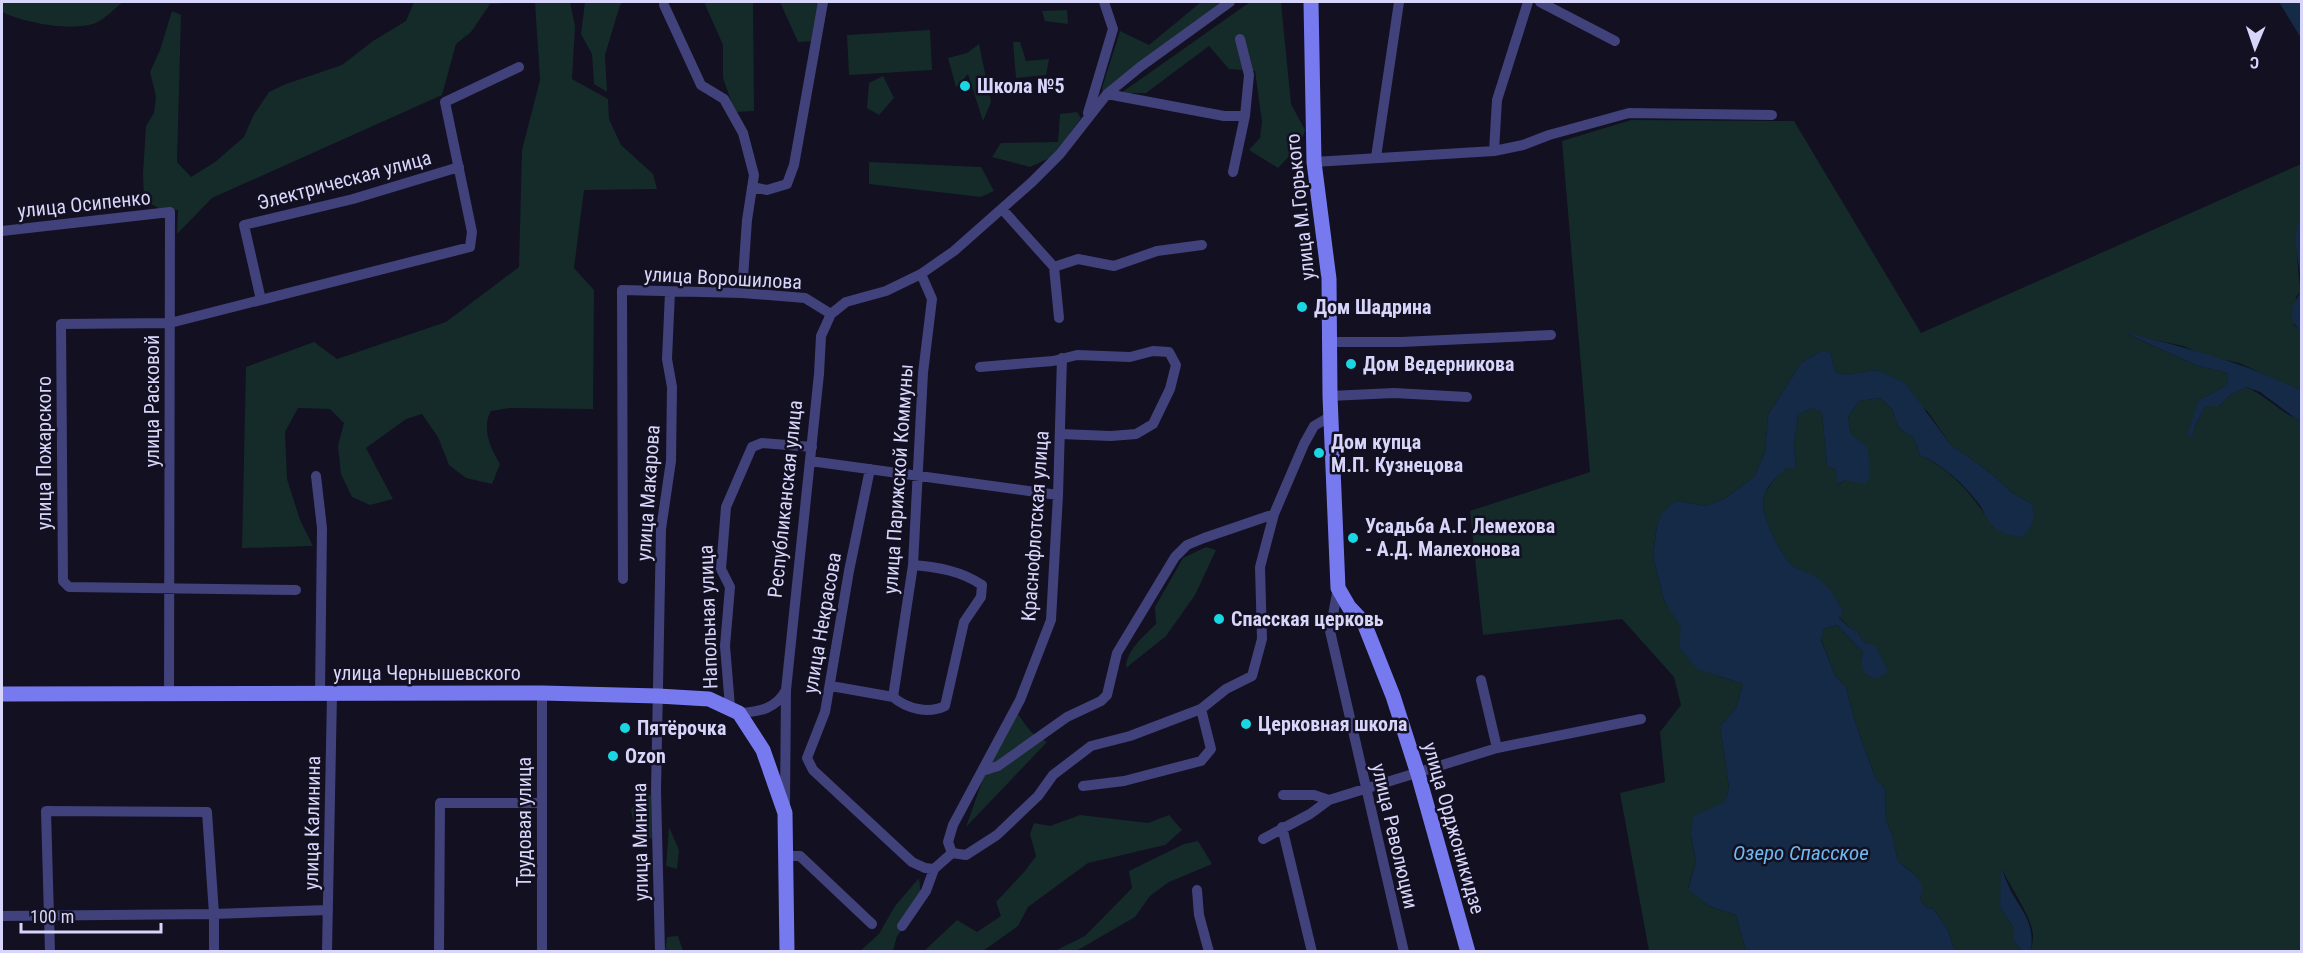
<svg xmlns="http://www.w3.org/2000/svg" width="2303" height="953" viewBox="0 0 2303 953" font-family="'Roboto Condensed',sans-serif">
<style>
.green{fill:#142b29}
.water{fill:#152a46}
.lines{fill:none;stroke-linecap:round;stroke-linejoin:round}
.street{stroke:#41417b;stroke-width:10}
.secondary{stroke:#7779ef;stroke-width:15}
.poi-dot{fill:#1ad6e2;stroke:#121021;stroke-width:2}
.labels{text-anchor:middle;stroke-width:5;stroke-linejoin:round;paint-order:stroke}
.poi-label{font-size:20px;font-weight:bold;fill:#d8d5fa;stroke:#121021;text-anchor:start}
.street-label{font-size:20px;fill:#d8d5fa;stroke:#121021}
.water-label{font-size:21px;font-style:italic;fill:#6fb9ef;stroke:#121021}
</style>
<rect width="100%" height="100%" fill="#121021"/>
<!-- green -->
<path class="green" d="M2,2h121c-8,6 -20,19 -30,22 -25,7 -68,-1 -91,-12z
M414,2h156l5,24 -3,53 36,20 1,20 12,26 32,29 4,15 -73,1 -10,78 20,22 -1,119 -83,-1 -19,3c-10,17 0,38 9,53l-8,20 -26,-6 -17,-13 -11,-28 -16,-23 -16,5 -40,29 27,51 -23,6 -18,-8 -11,-23 -3,-28 6,-23 -14,-14 -32,-1 -13,24 2,47 13,41 13,26 -71,2 4,-181 68,-25 23,17 109,-37 73,-55 3,-117 18,-70 -5,-78 -45,2 -19,28 -15,12 -14,51 -230,103 -35,36 1,-24 -18,-1 -16,-9 -1,-26 3,-48 8,-13 2,-17 -6,-24 10,-22 12,-39 9,4 -4,147 14,15 24,-15 29,-25 9,-21 16,-24 17,-8 56,-19 31,-24 33,-20z
M585,2h39l-4,3 -15,50 2,37 -13,-8 -2,-30 -11,-20z
M704,2h49l1,109 -19,1 -12,-34v-33z
M780,2h40l-7,39 -15,1z
M1201,2h26l-124,90 -1,-4 18,-57 29,14z
M1250,2h31l10,102 14,26 -5,15 -22,23 -29,-18 11,-12 2,-16 -7,-51 -26,-2 -20,-23 -63,47h-25z
M1067,10l1,14 -23,-3 -3,-10z
M930,30l2,40 -83,5 -2,-40z
M1013,42h7l6,19 23,-2 -3,16 -30,3z
M979,44l12,58 -8,19 -15,-47 -12,13 -8,-29 19,-5z
M883,76l11,22 -15,17 -12,-7 2,-25z
M1077,112l4,6 -27,38 -24,11 -38,-10 9,-14 57,-1 2,-28z
M1631,120l163,1 127,212 380,-169v54c-7,12 -3,58 0,73l-5,6 -2,28 7,7v59l-62,-28 -32,-7 -24,-10 -56,-12 71,32 30,7 -1,12 -28,15 -7,38 3,-12 11,-20h13l11,-11 16,-8c20,8 35,27 55,33v531h-268l-2,-1c1,-4 2,-10 2,-15 -1,-18 -23,-48 -31,-66l-2,38 14,21v13l8,10h-66c-5,-7 -6,-18 -10,-24 -4,-6 -8,-11 -12,-18l-7,-1 -7,-8c3,-23 -6,-26 -22,-39l-6,-27 -6,-13 -1,-32 -10,-12 -20,-55 -9,-35 -11,-12 -14,-36 3,-10 13,-4 26,27 -2,9 15,-14 -12,-5 -7,-11 -6,-2 -12,-12 4,-6c-6,-11 -19,-28 -30,-35 -6,-4 -15,-5 -20,-10 -13,-11 -35,-55 -29,-70 5,-12 14,-20 23,-29l9,1 -2,-24 4,-29 13,-8 11,5 5,54 9,4 3,14 7,-4 5,-46 -3,-17 11,-16 21,-3 12,11 7,19 15,10 6,17c32,14 55,43 73,72l39,-23 -21,-12 -19,-18 -42,-30 -22,-32 -52,-42 -30,5 -11,-3 -4,-18 -8,-4 -22,13 -33,52 -3,37 -11,25 -30,22 -18,7 -30,-5 -19,24 -4,31 11,44 54,76 25,8 -7,24 -16,18 9,61 -4,16 -34,34 5,25 -8,26 21,18 27,9 10,36h-97l-29,-158 45,-11 -5,-50 21,-27 -7,-28 -52,-58 -139,16 -13,-124 120,-39 -28,-331z
M869,162l112,5 13,24 -13,6 -112,-13z
M1206,547l10,3 -21,45 -29,41 -40,32c0,-18 18,-32 30,-44l-1,-17 28,-49z
M1017,713l14,19 16,10 -81,85 18,-51z
M651,795l1,44 -17,-8 -4,-21 9,-13z
M1080,815l68,8 21,-8 13,15 -17,15 -77,18 -60,44 -10,19 -35,25h-59l33,-31 20,12 24,-16 -5,-14 29,-31 11,-15 -6,-22 4,-11 16,3z
M669,827l10,23 -2,19 -11,-3z
M1198,841l14,23 -43,18 -19,14 -15,21 -59,34h-21l30,-15 47,-48 -3,-17 55,-27z
M919,878l3,27 -25,31 -4,15 -34,1 20,-18 16,-28z
M678,936l5,15 -18,1 2,-15z"/>
<!-- water -->
<path class="water" d="M2279,2h22v36z
M2301,218v114c-6,-6 -10,-11 -9,-21 0,-8 8,-15 9,-22 1,-21 -12,-52 0,-71z
M2123,332c61,15 122,30 178,59v29l-6,-2 -35,-26 -14,-5 -16,8 -11,11h-13l-11,20 -3,12 -5,-4 12,-34 28,-15 1,-12 -30,-7z
M1823,350l8,4 4,18 11,3 30,-5 29,13 45,61 42,30 19,18 21,12c3,16 2,22 -10,33 -10,-1 -19,-3 -27,-9 -8,-6 -11,-17 -16,-24 -16,-20 -35,-39 -59,-49l-6,-17 -15,-10 -7,-19 -12,-11 -21,3 -11,16 3,17 17,14 2,29 -5,7 -19,-4 -8,4 -2,-14 -9,-4 -5,-54 -11,-4 -13,7 -4,29 2,24h-9c-9,8 -19,16 -23,28 -6,15 17,60 29,70 6,5 15,6 21,10 15,9 21,21 29,35l-4,7 12,11 6,2 7,11 12,4 12,26 -13,7 -11,-6 -3,-12 2,-9 -26,-27 -13,4 -3,11 14,35 11,12 9,35 20,55 10,12 1,32 6,13 6,27 17,14 7,10 -2,15 7,8 7,1c4,7 8,12 12,18 4,6 5,17 10,24h-210l-10,-36 -27,-9 -21,-17 8,-27 -5,-26 2,-20 32,-14 4,-15 -9,-61 16,-18 7,-24 -46,-15 -18,-22 2,-20 -17,-27 -11,-44 4,-31 5,-12 14,-12 30,5 18,-7 30,-22 11,-25 3,-37 33,-52z
M2001,867c3,8 6,15 9,22 12,23 25,33 21,61l2,1h-11l-8,-10v-13l-14,-21z"/>
<g class="lines">
<!-- street -->
<path class="street" d="M1540,2l75,39
M664,5l37,80 23,14 19,34 11,42 -7,45 -5,73
M1107,94l117,22h21
M1088,113l25,-84 -9,-27
M1494,151l3,-51 31,-98
M1376,157l23,-155
M1314,162l180,-11 29,-6 26,-10 80,-22 143,2
M1233,172l12,-56 4,-41 -9,-36
M752,187l15,3 20,-6 7,-19 29,-163
M1002,209l52,58 5,51
M2,231l168,-19 -1,483
M1054,267l24,-8 36,7 43,-15 45,-6
M261,300l-17,-75 109,-26 106,-32
M1330,342h71l150,-7
M980,367l73,-6 24,-6 53,2 23,-6 16,1 7,13 -6,24 -17,35 -17,10 -25,2 -51,-2
M1330,396l64,-3 73,4
M810,461l248,34
M316,476l6,52 -2,166
M623,579l-1,-289 120,3 63,5 26,16
M1338,588l-8,43 74,321
M296,590l-227,-3 -6,-6 -2,-257 109,-1 300,-76 2,-15 -27,-130 74,-35
M1481,680l16,68
M831,686l62,11 20,-132 10,-192 9,-74 -11,-25
M893,697c14,12 36,17 52,9l19,-84 17,-25 1,-12c-21,-14 -44,-18 -69,-20
M730,707l-5,-61 5,-59 -9,-18 5,-62 26,-60 10,-4 50,4
M739,713c20,-1 37,-4 47,-23
M807,758l6,12 99,92 13,6 9,1 18,-16 14,2 31,-20 41,-39 15,-21 38,-29 39,-10 71,-27 25,-20 26,-13 10,-37 -2,-72 14,-53 30,-70 10,-18 17,-10
M807,758l18,-46 24,-141 21,-102
M982,771l16,-5 69,-49 34,-16 6,-6 10,-42 58,-96 12,-12 17,-7 70,-24
M1083,786l41,-5 77,-20 10,-12 -10,-40
M1283,795h31l15,5
M785,804l1,-114 33,-316 2,-38 10,-22 15,-12 40,-11 35,-17 33,-23 78,-69 28,-28 47,-60 33,-27 90,-65
M1282,827l30,125
M1263,839l47,-25 19,-14 168,-52 144,-29
M952,853l-4,-11 5,-17 67,-125 31,-80 7,-125 4,-137
M787,856h13l72,68
M1197,890l2,25 10,37
M2,916l212,-2 114,-4
M902,926l24,-35 8,-22
M50,952l-4,-141 161,1 7,102v38
M327,952l5,-258
M439,952l1,-149h102
M542,952v-259
M660,952l-4,-161 5,-262 10,-68 1,-74 -5,-28 3,-67"/>
<!-- secondary -->
<path class="secondary" d="M1311,2l3,160 15,117 1,117 8,192 11,19 15,16 29,73 25,78 50,178
M2,694l540,-1 116,3 51,3 30,14 24,37 22,63 2,139"/>
</g>
<!-- markers -->
<g class="poi-dot">
<circle cx="965" cy="86" r="6"/>
<circle cx="1302" cy="307" r="6"/>
<circle cx="1351" cy="364" r="6"/>
<circle cx="1319" cy="453" r="6"/>
<circle cx="1353" cy="538" r="6"/>
<circle cx="1219" cy="619" r="6"/>
<circle cx="1246" cy="724" r="6"/>
<circle cx="625" cy="728" r="6"/>
<circle cx="613" cy="756" r="6"/>
</g>
<g class="labels">
<!-- poi labels -->
<g class="poi-label">
<text x="977" y="93">Школа №5</text>
<text x="1314" y="314">Дом Шадрина</text>
<text x="1363" y="371">Дом Ведерникова</text>
<text x="1331" y="449">Дом купца<tspan x="1331" dy="23">М.П. Кузнецова</tspan></text>
<text x="1365" y="533">Усадьба А.Г. Лемехова<tspan x="1365" dy="23">- А.Д. Малехонова</tspan></text>
<text x="1231" y="626">Спасская церковь</text>
<text x="1258" y="731">Церковная школа</text>
<text x="637" y="735">Пятёрочка</text>
<text x="625" y="763">Ozon</text>
</g>
<!-- street labels -->
<g class="street-label">
<text transform="translate(344 180) rotate(-15)" y="7">Электрическая улица</text>
<text transform="translate(84 204) rotate(-6)" y="7">улица Осипенко</text>
<text transform="translate(1300 207) rotate(-96)" y="7">улица М.Горького</text>
<text transform="translate(723 278) rotate(3)" y="7">улица Ворошилова</text>
<text transform="translate(152 401) rotate(-90)" y="7">улица Расковой</text>
<text transform="translate(44 453) rotate(-90)" y="7">улица Пожарского</text>
<text transform="translate(898 479) rotate(-86)" y="7">улица Парижской Коммуны</text>
<text transform="translate(648 493) rotate(-86)" y="7">улица Макарова</text>
<text transform="translate(785 499) rotate(-84)" y="7">Республиканская улица</text>
<text transform="translate(1035 526) rotate(-86)" y="7">Краснофлотская улица</text>
<text transform="translate(708 617) rotate(-92)" y="7">Напольная улица</text>
<text transform="translate(822 623) rotate(-80)" y="7">улица Некрасова</text>
<text x="427" y="680">улица Чернышевского</text>
<text transform="translate(524 822) rotate(-90)" y="7">Трудовая улица</text>
<text transform="translate(312 823) rotate(-89)" y="7">улица Калинина</text>
<text transform="translate(1454 828) rotate(74)" y="7">улица Орджоникидзе</text>
<text transform="translate(1395 836) rotate(77)" y="7">улица Революции</text>
<text transform="translate(640 842) rotate(-91)" y="7">улица Минина</text>
</g>
<!-- water labels -->
<g class="water-label">
<text x="1801" y="860">Озеро Спасское</text>
</g>
</g>
<!-- border -->
<rect width="2303" height="953" fill="none" stroke="#d8d5fa" stroke-width="6"/>
<!-- north arrow -->
<g transform="translate(2255 48) rotate(182)" stroke="#121021" stroke-width="4.5" paint-order="stroke">
<path d="M0-4.5L10 22L0 15L-10 22Z" fill="#d8d5fa"/>
<text y="-9" font-size="16" font-weight="bold" text-anchor="middle" fill="#d8d5fa">С</text>
</g>
<!-- scale -->
<path d="M21 923v9h140v-9" fill="none" stroke="#d8d5fa" stroke-width="3"/>
<text x="30" y="923" font-size="18" fill="#d8d5fa" stroke="#121021" stroke-width="4.5" paint-order="stroke">100 m</text>
</svg>
